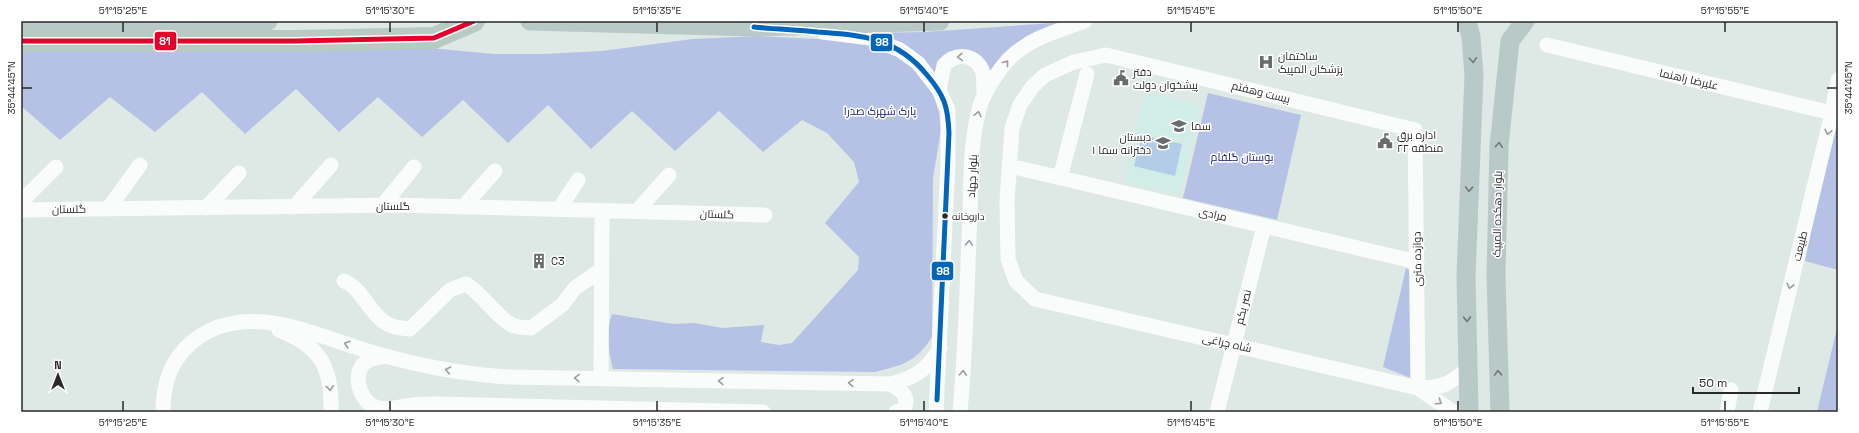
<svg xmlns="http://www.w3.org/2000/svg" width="1859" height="433" viewBox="0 0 1859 433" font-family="'Space Grotesk',Cairo,sans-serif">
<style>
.education{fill:#d2ece7}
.green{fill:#b5c2e6}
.pitch{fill:#b3cde9}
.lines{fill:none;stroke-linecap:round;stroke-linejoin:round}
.minor{stroke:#fafcfb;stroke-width:15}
.major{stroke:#b8c9c7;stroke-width:19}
.highway{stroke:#b8cbc3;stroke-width:22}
.bus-1-casing{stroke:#fff;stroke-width:8}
.bus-2-casing{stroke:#fff;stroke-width:8}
.bus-1{stroke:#0065bd;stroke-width:5}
.bus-2{stroke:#e4002b;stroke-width:5}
.oneway{stroke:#9c9d9c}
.oneway2{stroke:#707978}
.ticks{fill:none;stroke:#292929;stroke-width:1.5}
.bus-dot{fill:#292929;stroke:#fff;stroke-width:1.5}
.labels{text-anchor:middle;stroke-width:3;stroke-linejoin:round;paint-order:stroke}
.bus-label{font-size:10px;fill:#292929;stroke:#fff;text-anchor:start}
.poi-label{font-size:11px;fill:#292929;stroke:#fff;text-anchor:start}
.street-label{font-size:11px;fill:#292929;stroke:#fff}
.park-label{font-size:11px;fill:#161b69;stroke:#fff}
.line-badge{stroke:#fff;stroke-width:1.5}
.badge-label{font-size:11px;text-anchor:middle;font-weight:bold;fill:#fff}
.neatline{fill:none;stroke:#292929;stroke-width:1.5}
.ticks-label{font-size:10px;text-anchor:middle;fill:#292929}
</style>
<rect width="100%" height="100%" fill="#dee8e5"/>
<!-- education -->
<path class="education" d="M1145,92l56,13 -21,90 -56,-13z"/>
<!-- green -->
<path class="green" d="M1066,22l-78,56 -15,-25 -38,24 -64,-44 54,-1z
M759,36l98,5 31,8 24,17 21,27 6,20 2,17 -8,48 -1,159c-16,25 -29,28 -57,35l-262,-3c-5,-18 -7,-38 -1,-55l61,10 21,-1 29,5 41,-3 -3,17 18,3 13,-2 66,-73 1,-13 -34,-34 34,-41 -5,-20 -27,-29 -25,-13 -39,32 -44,-41 -44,40 -43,-40 -41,38 -43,-44 -40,38 -45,-43 -41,37 -44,-40 -39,35 -43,-43 -51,45 -43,-42 -47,40 -45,-35 -50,43 -39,-34v-55l387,-5 86,8h50l58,-3 91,-12z
M1208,93l93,22 -24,105 -94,-22z
M1838,97v173l-33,-9z
M1406,268l7,5v106l-30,-12z
M1838,324v88h-21z"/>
<!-- pitch -->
<path class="pitch" d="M1142,135l40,9 -7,32 -41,-10z"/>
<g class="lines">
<!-- minor -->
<path class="minor" d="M823,32l47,6 30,12 18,13 21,27 9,20v53l-12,249
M1547,45l285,68
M1106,55l309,75 3,258 -383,-89 -19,-18 -8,-22 -1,-58 5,-73 8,-23 12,-18 13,-12 29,-13z
M939,90l5,-25c11,-12 30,-12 38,5 3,8 1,17 2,25
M1010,166l407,96
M1060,178l27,-104
M21,202l35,-35
M382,206l32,-39
M294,207l37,-42
M463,207l32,-36
M206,208l33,-35
M108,209l32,-44
M559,209l19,-29
M21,210l374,-5 370,10
M637,211l32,-36
M344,281c19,7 28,39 48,45 5,2 12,2 18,3l40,-39 16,-6c18,11 29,32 46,41 5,3 13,2 19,3l31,-23 13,-17 26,-18
M279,330c43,17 53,38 52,82
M385,356c-5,1 -11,2 -16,4 -18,9 -11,38 4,46 12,6 28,0 40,-1 8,-1 17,-1 25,-1l325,8
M601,379l1,-168
M890,384c11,6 20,12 14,25l-8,3
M163,412c0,-28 7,-51 29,-70 57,-47 132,-1 193,14 41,11 83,19 126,21l379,7c25,-6 37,-14 50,-36
M960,412c6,-65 7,-131 10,-197 1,-36 0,-74 10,-109 4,-14 18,-35 28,-46 21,-22 50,-29 77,-39
M1217,412l47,-186
M1453,412l-35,-24c25,0 32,-4 50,-20
M1727,412l4,-22
M1760,412l72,-299 6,-33"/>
<!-- major -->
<path class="major" d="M530,21l224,6 186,-6
M1467,21l4,16 3,38 -8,201 3,136
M21,23l247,-2
M1500,412l-4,-137 3,-129 11,-105 15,-20"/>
<!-- highway -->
<path class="highway" d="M21,41h274l139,-3 40,-17"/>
<!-- bus-1 casing -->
<g class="bus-1-casing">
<path id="bus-1" d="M754,27c21,2 42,3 64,5 44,3 79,6 109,43 17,20 21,31 22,58l-12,267"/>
</g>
<!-- bus-2 casing -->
<g class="bus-2-casing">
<path id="bus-2" d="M21,41h274l139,-3 40,-17"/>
</g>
<!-- bus-1 -->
<use href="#bus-1" class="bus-1"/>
<!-- bus-2 -->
<use href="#bus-2" class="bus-2"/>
</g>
<!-- one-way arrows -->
<defs><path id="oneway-chevron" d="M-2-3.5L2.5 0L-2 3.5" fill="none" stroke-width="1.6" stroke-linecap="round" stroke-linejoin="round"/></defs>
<g class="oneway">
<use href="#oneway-chevron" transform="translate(960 57) rotate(176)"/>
<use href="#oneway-chevron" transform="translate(1006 63) rotate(-52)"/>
<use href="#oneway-chevron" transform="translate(978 114) rotate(-77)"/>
<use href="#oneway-chevron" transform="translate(1828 132) rotate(104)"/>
<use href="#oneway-chevron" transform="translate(969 243) rotate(-88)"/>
<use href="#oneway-chevron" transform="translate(1790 286) rotate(104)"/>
<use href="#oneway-chevron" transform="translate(347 344) rotate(-163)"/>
<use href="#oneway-chevron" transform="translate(448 370) rotate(-168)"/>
<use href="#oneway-chevron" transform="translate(963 373) rotate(-87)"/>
<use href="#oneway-chevron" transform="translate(577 378) rotate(-179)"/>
<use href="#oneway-chevron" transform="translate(721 381) rotate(-179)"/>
<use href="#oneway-chevron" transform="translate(851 383) rotate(-179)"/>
<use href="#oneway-chevron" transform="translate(330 388) rotate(84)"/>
<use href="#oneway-chevron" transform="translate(1439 402) rotate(34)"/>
</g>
<g class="oneway2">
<use href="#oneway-chevron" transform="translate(1473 60) rotate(86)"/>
<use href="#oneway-chevron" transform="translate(1499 145) rotate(-86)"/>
<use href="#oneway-chevron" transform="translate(1469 189) rotate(92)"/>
<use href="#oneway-chevron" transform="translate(1467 319) rotate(89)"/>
<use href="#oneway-chevron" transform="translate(1498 373) rotate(-92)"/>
</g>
<!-- ticks -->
<path class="ticks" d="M123,22v10M390,22v10M657,22v10M924,22v10M1191,22v10M1458,22v10M1725,22v10M22,88h10M1827,88h10M123,401v10M390,401v10M657,401v10M924,401v10M1191,401v10M1458,401v10M1725,401v10"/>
<!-- icons -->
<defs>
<g id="hospital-bare" transform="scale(1.2)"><path d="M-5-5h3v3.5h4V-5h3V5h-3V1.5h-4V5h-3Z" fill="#686c6b" stroke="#fff" stroke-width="2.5" paint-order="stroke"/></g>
<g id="civic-bare" transform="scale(1.2)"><path d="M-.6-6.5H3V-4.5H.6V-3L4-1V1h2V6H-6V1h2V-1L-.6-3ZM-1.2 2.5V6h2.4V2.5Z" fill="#686c6b" stroke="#fff" stroke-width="2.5" paint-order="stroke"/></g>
<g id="school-bare" transform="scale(1.2)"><path d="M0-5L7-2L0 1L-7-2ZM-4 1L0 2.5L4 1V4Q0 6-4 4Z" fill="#686c6b" stroke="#fff" stroke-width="2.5" paint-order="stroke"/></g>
<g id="building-bare" transform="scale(1.2)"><path d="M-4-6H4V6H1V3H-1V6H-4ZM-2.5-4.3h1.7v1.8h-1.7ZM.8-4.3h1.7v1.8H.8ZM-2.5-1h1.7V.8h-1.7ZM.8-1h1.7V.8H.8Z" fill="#686c6b" stroke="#fff" stroke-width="2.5" paint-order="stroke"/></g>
</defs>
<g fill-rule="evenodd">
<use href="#hospital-bare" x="1266" y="62"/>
<use href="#civic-bare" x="1121" y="78"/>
<use href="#school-bare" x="1179" y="126"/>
<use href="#civic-bare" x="1385" y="141"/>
<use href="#school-bare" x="1163" y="143"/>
<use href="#building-bare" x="539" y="261"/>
</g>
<!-- markers -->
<circle class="bus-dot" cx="945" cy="216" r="3.5"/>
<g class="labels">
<!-- bus labels -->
<g class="bus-label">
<text x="952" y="220">داروخانه</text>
</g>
<!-- poi labels -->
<g class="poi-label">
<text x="1278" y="60">ساختمان<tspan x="1278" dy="13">پزشکان المپیک</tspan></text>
<text x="1133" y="76">دفتر<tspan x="1133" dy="13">پیشخوان دولت</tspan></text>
<text x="1191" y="130">سما</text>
<text x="1397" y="139">اداره برق<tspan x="1397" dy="13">منطقه ۲۲</tspan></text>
<text x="1151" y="141" text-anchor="end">دبستان<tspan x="1151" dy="13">دخترانه سما ۱</tspan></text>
<text x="551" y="265">C3</text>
</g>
<!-- street labels -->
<g class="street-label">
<text transform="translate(1689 79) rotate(13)" y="4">علیرضا راهنما</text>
<text transform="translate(1261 92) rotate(14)" y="4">بیست وهفتم</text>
<text transform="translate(972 176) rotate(-87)" y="4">بلوار جهاد</text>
<text x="393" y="210">گلستان</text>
<text transform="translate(69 209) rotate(-1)" y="4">گلستان</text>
<text transform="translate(717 214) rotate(2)" y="4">گلستان</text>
<text transform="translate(1213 214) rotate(13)" y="4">مرادی</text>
<text transform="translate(1497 214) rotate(-89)" y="4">بلوار دهکده المپیک</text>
<text transform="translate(1800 246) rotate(-76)" y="4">طبیعت</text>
<text transform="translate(1417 259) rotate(-91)" y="4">دوازده متری</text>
<text transform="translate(1243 307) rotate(-76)" y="4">نصر یکم</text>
<text transform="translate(1227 343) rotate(13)" y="4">شاه چراغی</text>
</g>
<!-- park labels -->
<g class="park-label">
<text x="880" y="115">پارک شهرک صدرا</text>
<text x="1242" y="161">بوستان گلفام</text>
</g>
</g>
<g class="line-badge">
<rect x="154" y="31" width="23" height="20" rx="4" fill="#e4002b"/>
<rect x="870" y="33" width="23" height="19" rx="4" fill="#0065bd"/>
<rect x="931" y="261" width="23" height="20" rx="4" fill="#0065bd"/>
</g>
<g class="badge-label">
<text x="165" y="45">81</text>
<text x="882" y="46">98</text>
<text x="943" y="275">98</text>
</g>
<!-- border -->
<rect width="1859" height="433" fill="none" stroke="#ffffff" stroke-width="44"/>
<!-- north arrow -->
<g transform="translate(58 375)" stroke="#ffffff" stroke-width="3" paint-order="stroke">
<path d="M0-3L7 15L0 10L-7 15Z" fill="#292929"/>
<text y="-6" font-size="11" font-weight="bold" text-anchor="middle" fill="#292929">N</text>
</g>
<!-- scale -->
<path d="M1693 387v6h106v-6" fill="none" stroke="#292929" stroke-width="2"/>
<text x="1699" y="387" font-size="12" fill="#292929" stroke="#ffffff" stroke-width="3" paint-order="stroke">50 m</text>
<rect x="22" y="22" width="1815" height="389" class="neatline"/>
<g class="ticks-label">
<text x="123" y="14">51°15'25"E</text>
<text x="390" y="14">51°15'30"E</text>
<text x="657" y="14">51°15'35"E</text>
<text x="924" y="14">51°15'40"E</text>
<text x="1191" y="14">51°15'45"E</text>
<text x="1458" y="14">51°15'50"E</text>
<text x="1725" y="14">51°15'55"E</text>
<text transform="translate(11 88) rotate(-90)" y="4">35°44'45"N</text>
<text transform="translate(1848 88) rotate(-90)" y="4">35°44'45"N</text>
<text x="123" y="426">51°15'25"E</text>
<text x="390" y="426">51°15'30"E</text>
<text x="657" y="426">51°15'35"E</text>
<text x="924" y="426">51°15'40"E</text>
<text x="1191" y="426">51°15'45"E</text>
<text x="1458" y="426">51°15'50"E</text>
<text x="1725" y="426">51°15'55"E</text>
</g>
</svg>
